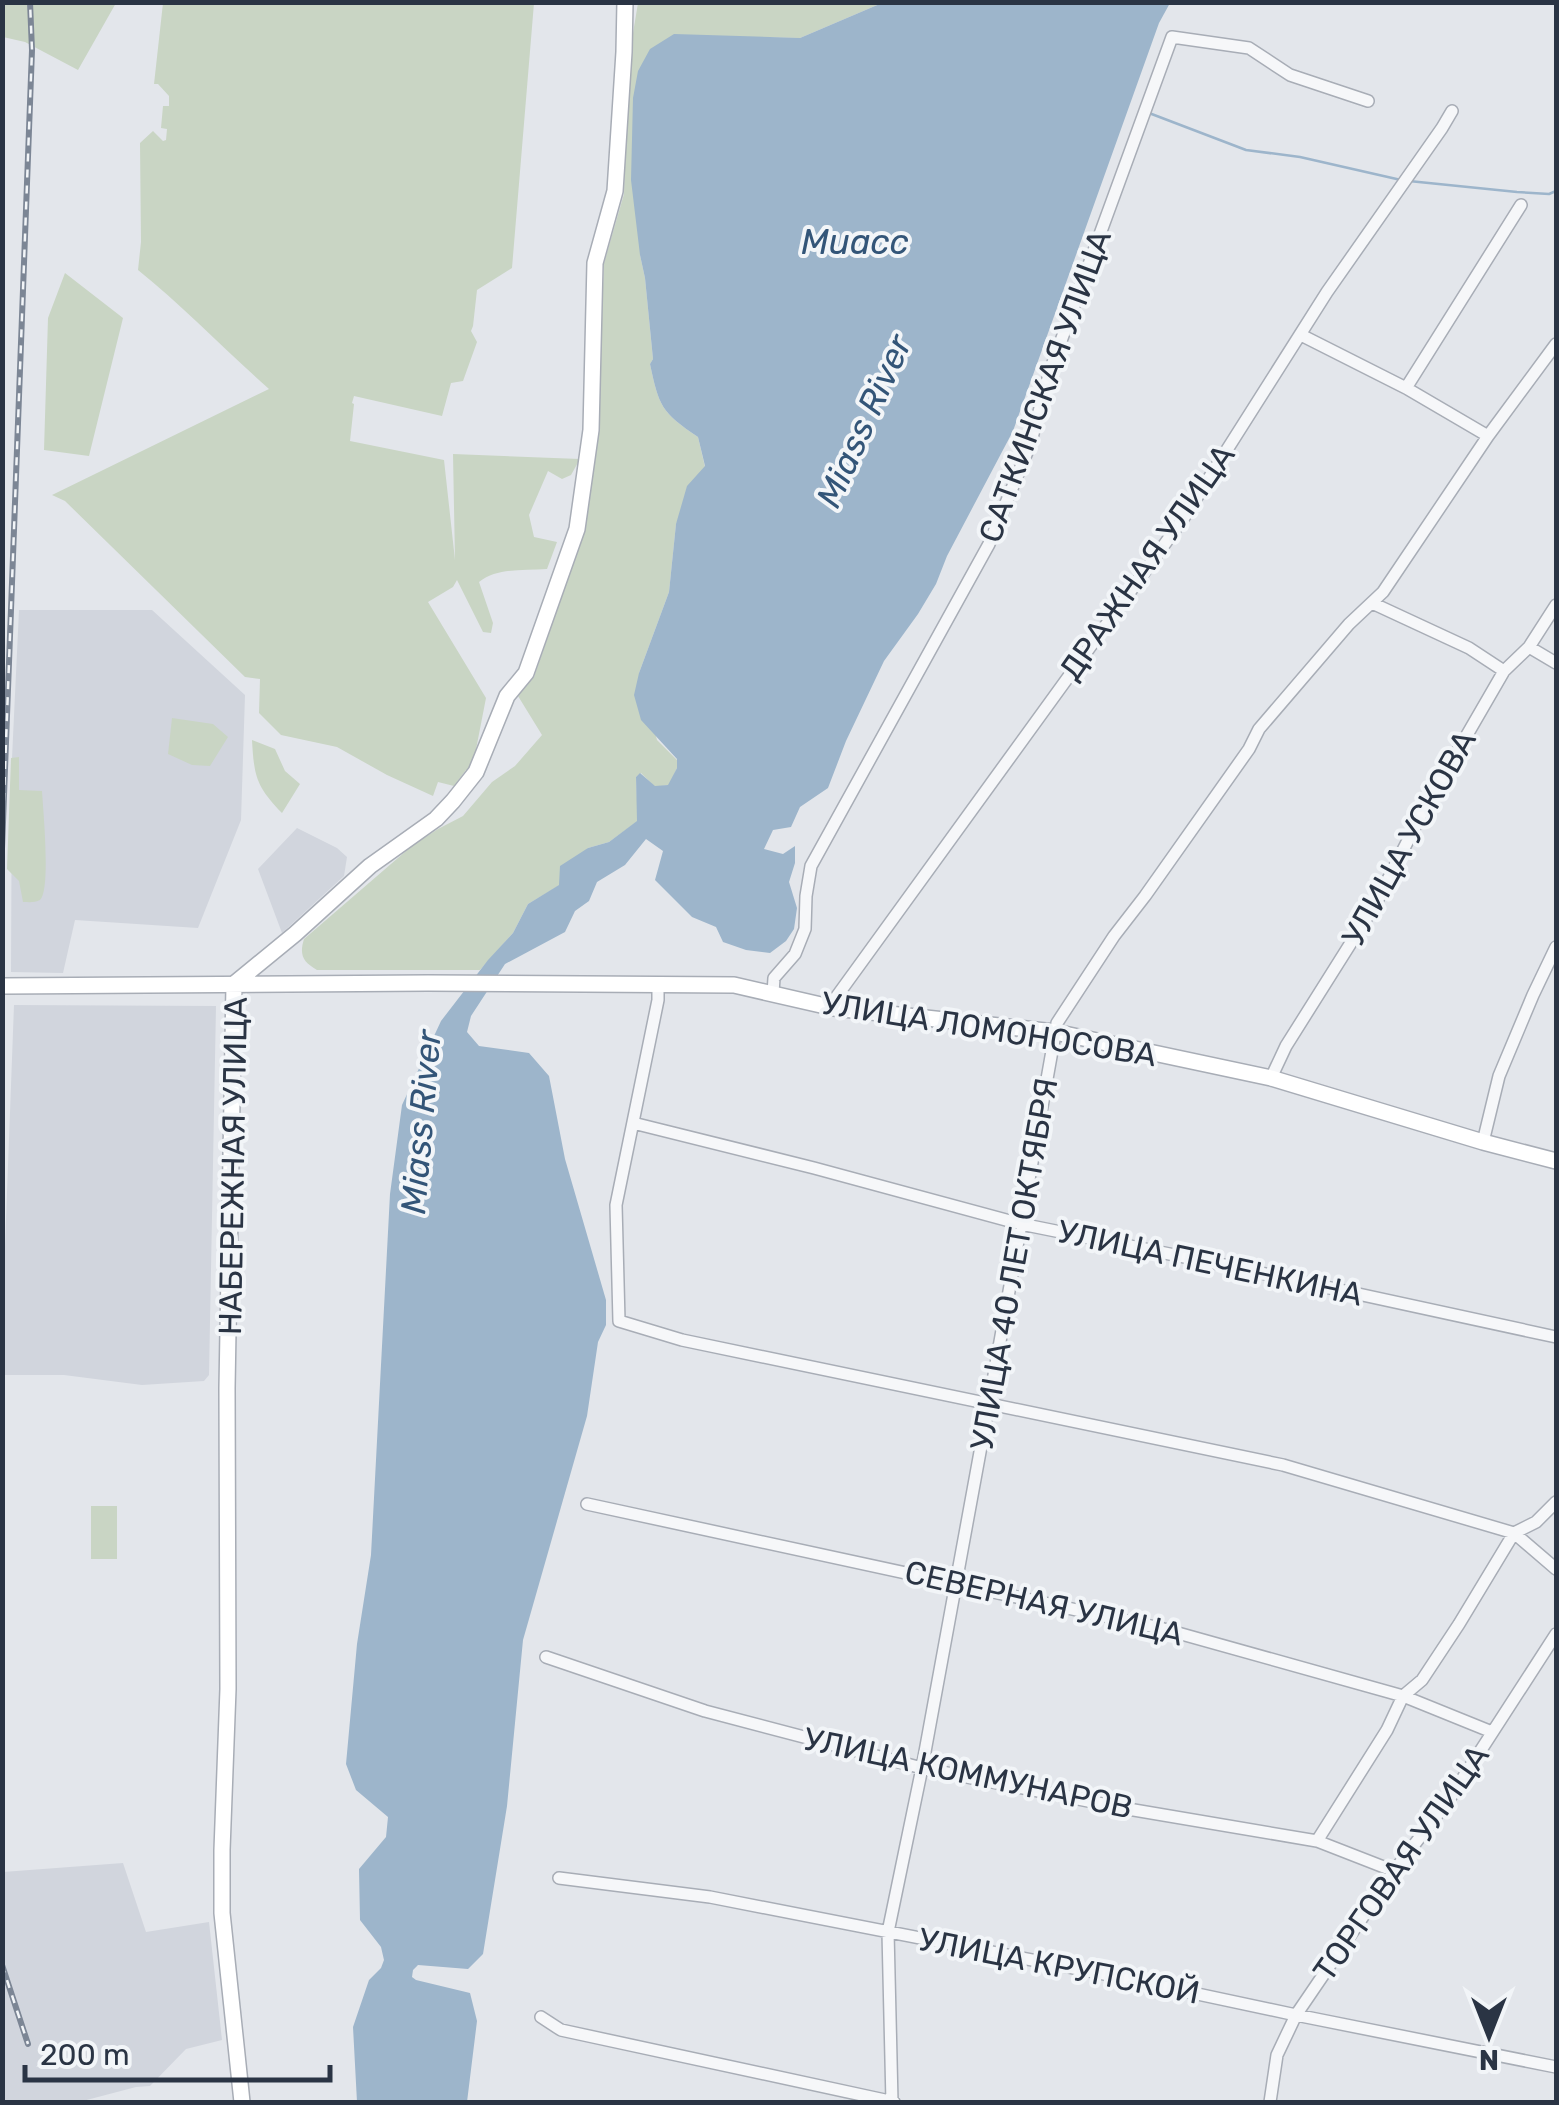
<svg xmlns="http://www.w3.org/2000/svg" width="1559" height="2105" viewBox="0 0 1559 2105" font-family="Rubik,sans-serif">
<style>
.built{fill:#d1d5dd}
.green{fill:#c9d5c4}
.water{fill:#9db5cb}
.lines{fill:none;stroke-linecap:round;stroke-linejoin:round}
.stream{stroke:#9db5cb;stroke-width:2.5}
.street-casing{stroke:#a8adb6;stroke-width:14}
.secondary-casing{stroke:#a8adb6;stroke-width:18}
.street{stroke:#f6f7f9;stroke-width:11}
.secondary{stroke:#fff;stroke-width:15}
.rail-casing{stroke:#7c8695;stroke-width:6}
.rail{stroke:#f2f5f8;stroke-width:2.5;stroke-dasharray:8;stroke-linecap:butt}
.labels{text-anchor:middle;stroke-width:8;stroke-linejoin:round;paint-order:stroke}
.street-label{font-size:32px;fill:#2a3444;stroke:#f2f5f8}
.water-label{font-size:35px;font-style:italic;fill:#335578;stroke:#f2f5f8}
</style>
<rect width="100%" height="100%" fill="#e3e6eb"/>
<!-- built -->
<path class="built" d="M19,610h133l93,85 -4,125 -43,108 -123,-8 -12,53 -52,-1 1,-214z
M297,828l40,20 10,9 -3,19 -62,57 -24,-64z
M14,1005l202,1 -7,369 -5,6 -62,4 -78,-10h-61v-75z
M123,1863l23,69 63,-10 13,118 -36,9 -36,37 -14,1 -57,15h-76v-230z"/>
<!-- green -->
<path class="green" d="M3,2h113v1l-38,67 -53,-28 -22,-5z
M163,3h371l-22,265 -35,22 -4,36 -2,5 6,11 -14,39 -12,2 -9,33 -88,-20 -2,7 2,1 -4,37 94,19 11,100 -2,-106 127,5 -9,16 -9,4 -14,-8 -19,44 5,22 23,5 -10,27c-24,2 -49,-2 -68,13l14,41 -2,10 -8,-1 -26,-52 -4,7 -25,15 58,96 -14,72h-6l-12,16 -16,-4 -5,14 -46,-21 -50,-28 -56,-12 -22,-22 1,-34 -15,-2 -180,-176 -13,-6 217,-106c-44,-39 -85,-82 -131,-119l3,-28 -1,-99 13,-12 10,10 3,-1 1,-11 -6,-1 2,-22h6v-10l-11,-12h-4z
M638,3h244l-82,35 -55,-1 -105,218 5,23 8,81 -3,5c9,42 11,48 48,73l7,30 -29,57 -7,68 -30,81 18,67 20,20v8l-8,17 -14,2 -14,-14 -5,4 2,44 -29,21 -21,6 -28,37 -32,19 -15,29 -33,37h-163c-14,-8 -18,-15 -13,-31l109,-94 25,-16 25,-13 29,-34 23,-16 27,-31 -24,-39 16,-19 50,-146 13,-100 7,-168 20,-69 3,-125z
M65,273l58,45 -34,138 -45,-6 4,-132z
M172,718l41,6 15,13 -18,29 -18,-1 -24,-11z
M252,740l23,9 10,22 15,13 -18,29c-26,-27 -28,-37 -30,-73z
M19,757v33l23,1c1,18 9,99 -2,109 -5,3 -12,2 -17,2l-4,-21 -12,-12 4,-111z
M91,1506h26v53h-26z"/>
<!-- water -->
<path class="water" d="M882,3h288l-11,20 -146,408 -66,125 -11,28 -18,30 -34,47 -38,80 -18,47 -28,19 -9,20 -18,3 -9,19 19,5 12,-8v17l-6,19 8,26 -3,21 -8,12 -16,12 -24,-3 -23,-8 -7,-15 -24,-10 -37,-37 8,-29 -17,-12 -21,26 -28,17 -8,19 -14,10 -10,21 -60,32 -34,52 -4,16 12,14 50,7 20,23 16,83 41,141v25l-8,17 -11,74 -64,224 -16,166 -24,148 -15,15 -50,-4 -5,5 -1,7 4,3 54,13 7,28 -10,81h-110l-4,-75 16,-47 12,-12 3,-8 -3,-13 -21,-27 -1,-51 27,-32 2,-20 -32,-27 -10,-26 11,-120 14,-89 19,-361 12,-89 39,-84 47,-61 25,-27 15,-29 31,-19 1,-19 28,-18 21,-6 28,-21 -1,-44 4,-4 15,13 13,-1 9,-17v-9l-36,-39 -7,-25 5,-22 30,-81 7,-68 11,-38 18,-20 -7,-29c-37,-25 -39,-31 -48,-73l3,-5 -8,-81 -5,-23 -9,-75 2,-82 5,-27 12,-22 24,-15 126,4z"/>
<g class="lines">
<!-- stream -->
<path class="stream" d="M1149,113l97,37 54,7 101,23
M1409,181l108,11 32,2 7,-3"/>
<!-- street casing -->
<g class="street-casing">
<path id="street" d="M1301,335l105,53 82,48
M1406,388l115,-183
M1372,603l97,45 35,23
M1529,647l27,16
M658,983v17l-42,205 3,116 63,19 601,125 231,68 42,36
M773,993l1,-15 21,-24 10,-25 1,-33 5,-30 178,-322 41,-99 20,-74 122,-334 77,11 41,27 78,26
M834,1008l3,-12 348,-480 142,-224 115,-164 10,-17
M1271,1078l15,-32 90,-143 47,-92 81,-140 25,-24 27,-42
M633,1123l181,45 207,56 208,42 327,71
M1483,1142l16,-66 34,-81 23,-48
M587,1504l573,124 243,68 89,36
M546,1657l159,54 217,57 206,41 189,32 77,30
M1317,1841l70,-111 16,-34 19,-16 37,-56 55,-91 22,-11 20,-20
M559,1878l151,19 389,76 197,42 260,52
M541,2017l20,13 333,72
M892,2102l-4,-170 34,-164 67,-365 68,-380 57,-87 31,-40 104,-147 10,-20 90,-105 34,-32 105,-156 68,-92
M1270,2102l7,-47 19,-40 98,-144 56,-73 106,-164"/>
</g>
<!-- secondary casing -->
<g class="secondary-casing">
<path id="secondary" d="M2,986l426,-3 306,2 100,23 221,24 216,46 212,64 73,19
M242,2102l-20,-189v-63l6,-161 -1,-301 7,-404 61,-50 75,-68 66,-47 17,-18 23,-29 31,-76 19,-23 51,-144 14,-99 4,-167 20,-72 9,-139 1,-50"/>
</g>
<!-- street -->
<use href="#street" class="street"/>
<!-- secondary -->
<use href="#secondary" class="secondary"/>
<!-- rail casing -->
<g class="rail-casing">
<path id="rail" d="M2,849l30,-799 -2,-48
M2,1965l26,79"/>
</g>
<!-- rail -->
<use href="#rail" class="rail"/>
</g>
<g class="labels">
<!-- street labels -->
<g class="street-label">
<text transform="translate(1045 386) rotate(-70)" y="11">САТКИНСКАЯ УЛИЦА</text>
<text transform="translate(1147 562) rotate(-55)" y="11">ДРАЖНАЯ УЛИЦА</text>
<text transform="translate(1409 838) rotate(-61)" y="11">УЛИЦА УСКОВА</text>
<text transform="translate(989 1029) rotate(9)" y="11">УЛИЦА ЛОМОНОСОВА</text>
<text transform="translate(233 1166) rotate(-89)" y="11">НАБЕРЕЖНАЯ УЛИЦА</text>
<text transform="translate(1210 1263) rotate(12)" y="11">УЛИЦА ПЕЧЕНКИНА</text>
<text transform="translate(1014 1264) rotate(-80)" y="11">УЛИЦА 40 ЛЕТ ОКТЯБРЯ</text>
<text transform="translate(1044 1603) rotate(13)" y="11">СЕВЕРНАЯ УЛИЦА</text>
<text transform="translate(968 1773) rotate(12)" y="11">УЛИЦА КОММУНАРОВ</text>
<text transform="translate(1401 1863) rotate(-55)" y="11">ТОРГОВАЯ УЛИЦА</text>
<text transform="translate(1059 1966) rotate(11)" y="11">УЛИЦА КРУПСКОЙ</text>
</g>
<!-- water labels -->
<g class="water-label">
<text x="855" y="254">Миасс</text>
<text transform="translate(864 421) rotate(-66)" y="12">Miass River</text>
<text transform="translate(421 1122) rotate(-85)" y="12">Miass River</text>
</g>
</g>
<!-- border -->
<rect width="1559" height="2105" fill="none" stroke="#2a3444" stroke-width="10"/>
<!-- north arrow -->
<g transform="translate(1489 2035) rotate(180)" stroke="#f2f5f8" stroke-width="8" paint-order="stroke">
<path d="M0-8L18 38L0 25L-18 38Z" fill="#2a3444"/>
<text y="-15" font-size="28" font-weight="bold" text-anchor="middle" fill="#2a3444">N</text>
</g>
<!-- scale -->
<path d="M25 2065v15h305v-15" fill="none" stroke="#2a3444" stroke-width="5"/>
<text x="40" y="2065" font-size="30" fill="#2a3444" stroke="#f2f5f8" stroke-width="8" paint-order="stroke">200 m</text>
</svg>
